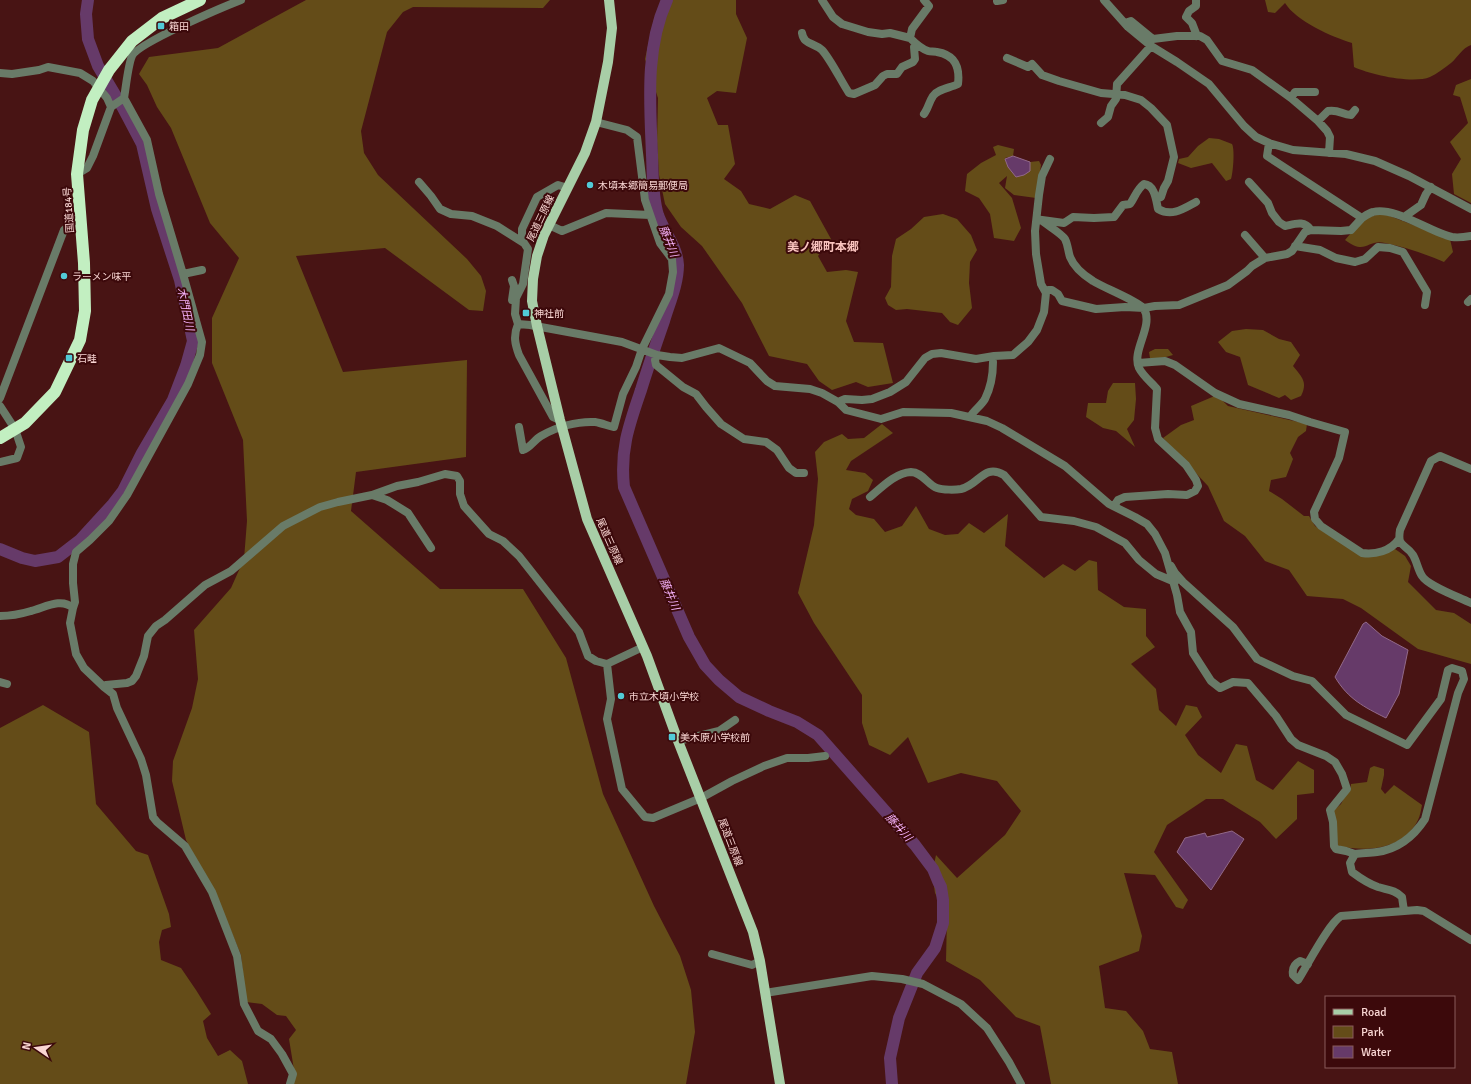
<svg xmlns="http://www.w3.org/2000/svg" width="1471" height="1084" viewBox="0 0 1471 1084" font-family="Signika,'Noto Sans JP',sans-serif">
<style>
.green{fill:#644c18}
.water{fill:#663a69;stroke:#926989}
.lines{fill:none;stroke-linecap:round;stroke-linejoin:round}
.river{stroke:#663a69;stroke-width:12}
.minor{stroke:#697b68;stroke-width:8}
.major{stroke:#a8cea7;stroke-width:10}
.highway{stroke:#c2efc1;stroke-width:12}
.poi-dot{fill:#52cbd7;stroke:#3c090b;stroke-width:1.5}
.labels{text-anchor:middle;stroke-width:4;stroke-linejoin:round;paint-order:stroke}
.poi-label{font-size:10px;fill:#f9d6d3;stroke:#3c090b;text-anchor:start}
.street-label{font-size:10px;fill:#f9d6d3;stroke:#3c090b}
.water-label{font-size:11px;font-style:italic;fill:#f7b3fc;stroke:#3c090b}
.quarter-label{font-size:12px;font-weight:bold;fill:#f9c3be;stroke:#3c090b}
</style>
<rect width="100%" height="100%" fill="#481414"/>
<!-- green -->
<path class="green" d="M306,0h244l-7,8 -130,-1 -10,5 -16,20 -26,99 3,22 14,22 89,84 14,17 5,15 -3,20 -14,-1 -84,-62 -89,8 47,116 124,-12 -1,97 -110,15 -5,39 89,78h83l43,69 37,136 51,112 26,50 11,34 4,42 -9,52h-393l2,-8 -6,-37 7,-9 -10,-14 -9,-1 -15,-11 -16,-2 -5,-47 -24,-58 -31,-57 -14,-59 1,-20 19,-53 6,-29 -4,-49 37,-42 13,-29 3,-38 -4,-81 -31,-77v-45l27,-60 -29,-35 -39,-95 -14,-21 -10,-22 -8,-11 10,-17 69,-9z
M663,0h73v14l11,24 -11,55 -19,-2 -10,7 11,27h10l7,39 -11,15 17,12 8,13 21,5 25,-14 15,6 21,38 -13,17 9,16 19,-2 12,2 -12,49 8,21 29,1 10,40 -25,4 -12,-5 -24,8 -13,-9 -12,-17 -38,-8 -27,-53 -40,-57 -21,-19 -16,-23 -6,-29 -2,-34 1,-43 -13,-39 9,-40z
M1265,0h206v45c-9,3 -13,12 -20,18 -7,5 -14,11 -21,14 -17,7 -59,-2 -76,-10l-2,-24c-20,-6 -56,-22 -67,-40l-10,10 -7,-1z
M1471,79v124l-17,-9 -2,-20 9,-15 -11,-17 18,-19 -8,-26 -7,-2 3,-10z
M1209,138l10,1 13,5c3,5 1,29 -1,35l-5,2 -14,-18 -21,5 -13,-5 1,-4 9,-2 10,-11z
M998,145l16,4 -1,7 -8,2 3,9 22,4v-9l9,-1 2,4 -5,33 -22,-3 -9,-7 2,-12 -8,7 13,15 9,30 -7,13 -20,-3 -4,-24 -11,-16 -14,-7 2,-17 14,-11 15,-8 -3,-8z
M943,214l14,5 14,16 6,15 -7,12 -1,21 3,25 -14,17 -8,-3 -8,-9 -35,-4 -11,1 -8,-5 -3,-7 6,-11 1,-31 4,-17 15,-10 13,-12z
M1376,215h11l63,24 3,13 -9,10c-19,-8 -39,-15 -59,-19 -18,-4 -19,13 -40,-3l18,-21z
M1246,329l17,1 16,9 12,3 9,13 -7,11c9,11 15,16 8,30l-10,4 -6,-5 -6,3 -31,-13 -8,-28 -14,-5 -8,-10 14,-11z
M1155,349h13l5,6 -14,4 -9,-1 -1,-6z
M1113,383h22l1,16 -2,21 -7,9 8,18 -19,-16 -13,-3 -17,-11 2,-14h18l2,-12z
M1217,395l11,11 79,18 -1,7 -8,6 -8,16 3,6 -7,18 -15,3 -2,11 13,8 22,17h5l6,10 47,30 11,1 22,-8 10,7 6,10 -3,16 28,28 18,3 17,11v40l-53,-15 -57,-41 -18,-9 -36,-3 -18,-26 -24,-9 -20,-25 -21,-15 -16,-35 -45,-48 18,-13 13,-5 -3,-14z
M882,424l11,9 -42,28 -5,9 19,3 8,7 -5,11 -16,8 -3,10 7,6 18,4 11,13 17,-6 14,-20 13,23 16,6 13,-1 11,-11 15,10 24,-19 -3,32 39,32 19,-14 12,7 14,-11 8,2 1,28 26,17 22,2v27l9,11 -24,17 25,25 3,21 17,16 10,-21 11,2 5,10 -17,18 13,20 23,18 15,-29 11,2 9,34 17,10 25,-29 16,9v23l-17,2v24l-21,20 -16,-17 -37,-23h-17l-39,26 -13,27 34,48 -5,9 -7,-2 -21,-32 -31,-2 18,63 -3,15 -40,15 6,42 21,3 17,20 7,18 22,3 6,32h-127l-11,-58 -24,-9 -36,-37 -34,-19 1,-45 -12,-23 -3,-19 4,-19 21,23 48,-43 16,-24 -24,-30 -36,-8 -33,10 -20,-46 -18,18 -21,-10 -7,-22v-28l-48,-72 -16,-30 16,-68 4,-46 -3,-27 9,-10 18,-8 6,5 16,-1z
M43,705l46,27 7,72 40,47 12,4 21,59 2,13 -9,3 -3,12 2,18 20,8 15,22 15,24 -8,7 4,17 11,18 12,-6 12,11 6,23h-248v-356z
M1374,766l10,3v6l-3,14 4,5 9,-9 28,20c-1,5 -2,11 -4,15 -15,30 -51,32 -80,26l-5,-35 8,-7 5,-10 4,-3 1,-7 16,-2 3,-14z"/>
<!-- water -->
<path class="water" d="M1013,156l17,6v9l-6,4 -8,2 -8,-10 -3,-8z
M1366,622l16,14 26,14 -9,44 -13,24c-22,-11 -38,-19 -51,-41l28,-53z
M1232,831l12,8 -33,51 -34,-38 8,-14 20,-5 2,4z"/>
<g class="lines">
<!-- river -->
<path class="river" d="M667,0c-22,48 -17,103 -15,155 1,19 0,41 6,60 6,17 19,31 20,50 0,19 -9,39 -14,56 -8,23 -16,46 -23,69 -12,35 -21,59 -17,97l65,150 16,28 14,15 20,17 30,14 28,11 21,13 97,110 18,24 5,12 3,6 2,13v23l-8,25 -18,25 -18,45 -9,40 2,26
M0,549l22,9 13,3 23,-4 22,-17 33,-36 10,-13 19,-38 31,-53 13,-34 7,-25 -13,-61 -23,-71 -15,-65 -19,-36 -25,-42 -10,-27 -2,-25 2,-14"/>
<!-- minor -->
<path class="minor" d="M822,0l11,17 9,7 26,8 14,2 8,-1 20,5
M924,0l5,6 -17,23 -2,9c5,5 12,11 18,13 3,1 6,0 9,1 18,3 23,15 21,32 -8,4 -20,5 -25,12 -4,6 -5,13 -9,18
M1104,0l24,27 23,19 26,16 32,22 35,42 12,11 13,6 24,7 53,4 29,7 34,15 62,33
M1196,0v6l-7,5 -3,6 6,6 5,13
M997,1l6,-1
M1125,23l6,-2 22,18 24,-3h23l7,4 15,21 30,9 39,28 27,23 9,10 3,6 -1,16
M802,33c2,12 11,9 20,17 9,10 19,31 27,43l5,1 21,-9 8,-9 4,-2h10l5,-7 11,-5 2,-3 -1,-12 2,-3
M1007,58l21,9 4,-3 10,11 17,6 42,12 24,2 16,5 10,8 16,17 7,32 -6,24 -4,7 -3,9 -5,2
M0,73l12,1 27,-4 9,-3 32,6 13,8 14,17 4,9
M1291,98l4,-6h20
M1318,121l10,-10c11,-2 14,4 23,4l4,-5
M1101,123l7,-6 3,-11 5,-7 1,-15 34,-38
M77,174l10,-6 6,-12 18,-49 13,-9c2,-11 4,-33 8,-42 6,-13 91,-49 109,-56
M419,182l12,14 9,13 11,5 21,2 25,10 27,17 4,6 -5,35 -7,14 -1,16 3,10
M1249,182l19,21 4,10 7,9 6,4c10,-2 19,-6 26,4
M1404,217l17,-12 5,-11 5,-7
M1362,218c3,-2 7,-5 11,-6 21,-6 57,20 79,25 6,1 13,0 19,-1
M1037,219l4,1c6,5 21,14 24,19 3,6 3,12 5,18 4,10 15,19 23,24 9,6 47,21 51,28 10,17 -13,42 -5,59 4,8 13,15 18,21l-2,39 3,11 28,26 10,15 2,6 -3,5 -8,4 -19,-1 -43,3 -7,3 -4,6
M1042,220l22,3 9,-6 21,1 20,-1 9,-12 7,-1c5,-7 7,-15 14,-20 11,1 12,16 14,25 14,8 25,0 38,-7
M549,225l13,6 44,-18 44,2
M1245,235l20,23
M524,243l-2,-6v-8l15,-32 21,-12 10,3
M1295,246l25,4 16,8 19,4 10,-3 13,-12 12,1 13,4 24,40 -2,13
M183,274l19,-4
M1046,293l2,-3h4l6,4 4,7 34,8 29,-2 19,1 11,-2 24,-1 49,-20 19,-14 5,-5 13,-8 22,-4 5,-3 13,-19 6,-2 30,1 10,-1 11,-12 -95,-62 2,-13
M512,300l2,-14 -2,-6
M1468,302l3,-3
M657,355l-2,5 1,5 27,22 13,7 10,13 15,17 23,15 22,3 11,8 12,18 7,5h8
M1138,363l27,-2 10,4 40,28 24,11 50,11 21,7 35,10 -6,26 -25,54 1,7 6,7 41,27c13,2 29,-2 37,-14
M0,398l64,-168 16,-14
M838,402l7,-3 17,1 10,-1 18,-7 16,-10 19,-24 7,-4 9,-1 35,6 18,-3 19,-1 15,-13 9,-12 7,-18 2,-19 -5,-9 -5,-30 -1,-23 4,-36 3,-19 8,-17
M0,406l15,23 6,18 -4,11 -17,4
M970,417c4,-7 11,-11 15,-18 5,-10 8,-25 8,-37
M560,420l-7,-3 -34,-62c-4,-11 -6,-19 -1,-31l12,1 92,17 35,13 13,2 12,1 37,-10 31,15 17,18 8,5 35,3 12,4 16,9 8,8 35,9 22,-7 48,1 36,8 15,7 63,38 44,38 26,13 12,7 8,10 10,19 12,42 3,17 11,20 2,21 18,28 9,7 13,-6 15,1 28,33 15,23 7,6 28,11 9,6 7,12 5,15 -17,21 3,12 1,24 2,3 10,2 9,3
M519,427l4,23c7,-2 11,-10 18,-14 15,-9 36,-15 54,-14 7,1 13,4 19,5l9,-33 13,-27 6,-18 27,-55 4,-22 -1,-13 -12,-16 -15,-43 -8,-63 -10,-7 -31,-8
M1471,469l-31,-13 -9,5 -31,69c-3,18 5,13 13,25 4,7 5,15 9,21 6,10 37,21 49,27
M372,495l25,-9 21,-4 27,-8 12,2 3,5v13l4,12 25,28 14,7 16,15 60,76 9,24 8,5 11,3
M870,497c12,-10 25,-24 41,-25 11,0 17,13 26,16 6,2 18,2 24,1 18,-4 23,-26 43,-14l37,42 33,4 22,6 29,16 14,17 17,14 19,8
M1171,566l4,7 8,9 50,45 24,32 36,17 19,5 34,34 61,30 34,-46 7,-29 4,-2 10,3 2,8 -6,14 -33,126c-11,17 -27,30 -48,33 -7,1 -15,1 -22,2l-5,9 2,9c8,6 17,12 26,15 10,3 17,3 24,10l2,14
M73,608l2,-6 -2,-19v-19l3,-12 14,-12 19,-19 18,-26 61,-111 12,-29 2,-13 -19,-68 -24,-80 -12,-54 -23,-42
M0,616c10,0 21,-2 31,-5 13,-3 30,-14 42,-3l-3,15 6,31 8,14 20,19 9,7 4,14 24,51 5,16 7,42 4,5 28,24 27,46 25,64 7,48 14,27 13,8 11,15 11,20 -3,10
M643,647l-36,17 4,35 -4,20 15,70 23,28 8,1 48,-20 31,-17 32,-15 23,-8h21l17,-2
M0,682l7,2
M104,687l2,-2 21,-2 5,-2 4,-5 8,-20 4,-20 8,-10 9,-6 40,-35 26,-14 52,-45 37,-19 18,-5 34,-7 15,5 21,13 23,35
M678,741l41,-10 16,-11
M712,954l40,11 8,-4
M1308,964l-8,-3c-6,3 -8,8 -7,14l5,5c9,-14 31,-57 43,-64l76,-6 7,1 47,29
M765,993l107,-17 30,3 21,5 38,20 26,24 22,34 12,22"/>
<!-- major -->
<path class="major" d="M609,0l3,28 -4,34 -12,60 -11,31 -41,82 -7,21 -4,23 -1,22 5,25 23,94 27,99 60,137 31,85 75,191 7,29 20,123"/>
<!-- highway -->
<path class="highway" d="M0,438l25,-15 30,-31 25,-52 5,-29 -1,-48 -7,-89 6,-44 9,-30 17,-30 23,-29 30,-23 38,-18"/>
</g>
<!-- markers -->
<g class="poi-dot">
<rect x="157" y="22" width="8" height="8" rx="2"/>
<circle cx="590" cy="185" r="4"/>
<circle cx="64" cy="276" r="4"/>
<rect x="522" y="309" width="8" height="8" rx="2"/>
<rect x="65" y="354" width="8" height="8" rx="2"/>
<circle cx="621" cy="696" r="4"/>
<rect x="668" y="733" width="8" height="8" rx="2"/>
</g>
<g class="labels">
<!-- poi labels -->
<g class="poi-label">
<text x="169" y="30">箱田</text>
<text x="598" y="189">木頃本郷簡易郵便局</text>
<text x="72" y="280">ラーメン味平</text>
<text x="534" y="317">神社前</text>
<text x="77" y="362">石畦</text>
<text x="629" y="700">市立木頃小学校</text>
<text x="680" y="741">美木原小学校前</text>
</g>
<!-- street labels -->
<g class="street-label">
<text transform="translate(68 210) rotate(-94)" y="4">国道184号</text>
<text transform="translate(540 218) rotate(-65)" y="4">尾道三原線</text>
<text transform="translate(610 541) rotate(66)" y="4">尾道三原線</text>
<text transform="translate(731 842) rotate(69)" y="4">尾道三原線</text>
</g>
<!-- water labels -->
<g class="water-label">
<text transform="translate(669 241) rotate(68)" y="4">藤井川</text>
<text transform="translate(186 309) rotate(78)" y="4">木門田川</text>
<text transform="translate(670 594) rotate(67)" y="4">藤井川</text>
<text transform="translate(899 827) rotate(48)" y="4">藤井川</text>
</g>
<!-- quarter labels -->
<g class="quarter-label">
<text x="823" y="251">美ノ郷町本郷</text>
</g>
</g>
<!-- legend -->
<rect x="1325" y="996" width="130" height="72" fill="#3c090b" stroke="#885b5b"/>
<rect x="1333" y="1009" width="20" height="6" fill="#a8cea7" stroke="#885b5b"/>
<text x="1361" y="1016" font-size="12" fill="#f9d6d3">Road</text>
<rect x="1333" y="1026" width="20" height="12" fill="#644c18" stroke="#885b5b"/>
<text x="1361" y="1036" font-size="12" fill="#f9d6d3">Park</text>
<rect x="1333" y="1046" width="20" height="12" fill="#663a69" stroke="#885b5b"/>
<text x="1361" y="1056" font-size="12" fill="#f9d6d3">Water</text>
<!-- north arrow -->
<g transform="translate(36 1048) rotate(283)" stroke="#3c090b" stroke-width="3" paint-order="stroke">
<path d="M0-3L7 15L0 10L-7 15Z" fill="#f9d6d3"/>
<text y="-6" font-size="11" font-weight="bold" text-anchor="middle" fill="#f9d6d3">N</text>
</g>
</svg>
